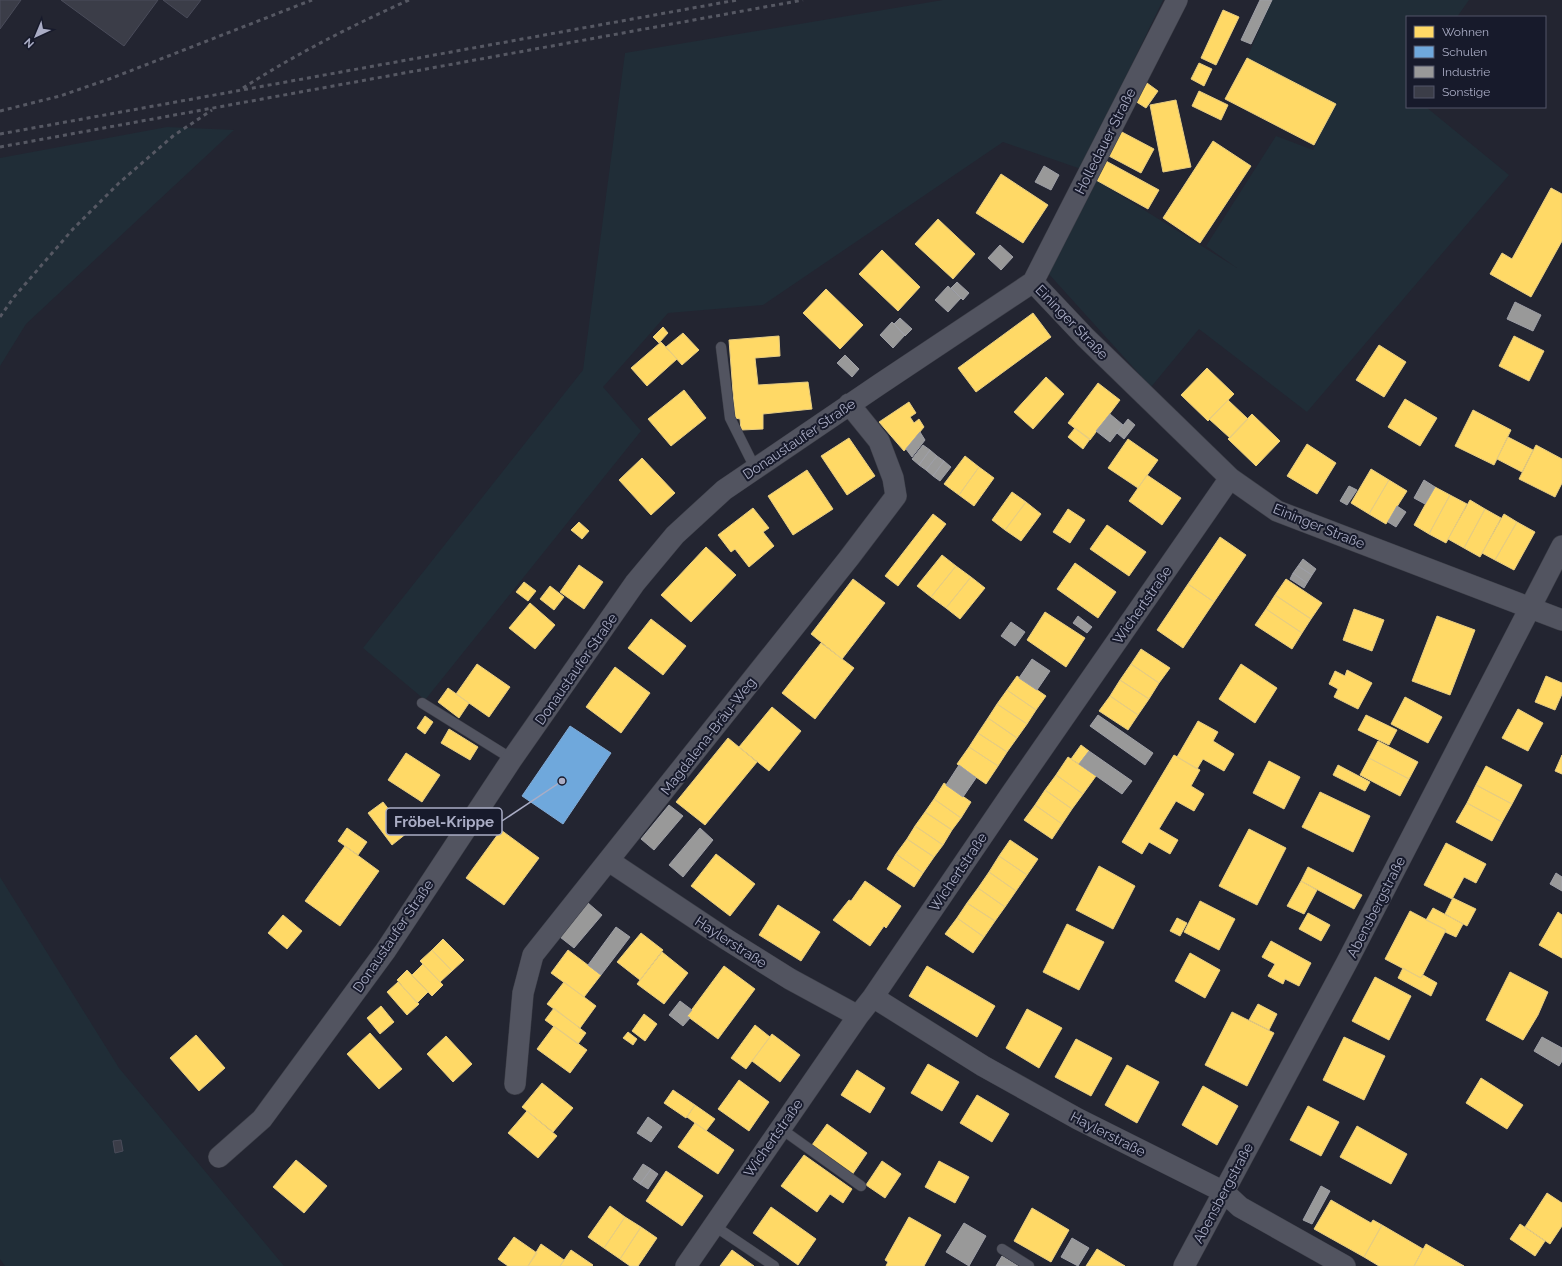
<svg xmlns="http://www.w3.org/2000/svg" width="1562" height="1266" viewBox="0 0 1562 1266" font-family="Raleway,sans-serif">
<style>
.green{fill:#202d37}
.homes{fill:#ffd966;stroke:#e6cc82}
.schools{fill:#6fa8dc;stroke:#81aad5}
.industry{fill:#999;stroke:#9e9fa6}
.building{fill:#3b3d48;stroke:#4a4c5a}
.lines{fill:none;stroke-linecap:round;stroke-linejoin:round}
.lane-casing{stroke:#3d3f48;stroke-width:11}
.street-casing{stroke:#3d3f48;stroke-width:22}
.lane{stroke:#525460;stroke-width:10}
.street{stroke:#525460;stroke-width:21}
.rail{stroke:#565863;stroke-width:3;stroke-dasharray:4 4;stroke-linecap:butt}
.labels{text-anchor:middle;stroke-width:4;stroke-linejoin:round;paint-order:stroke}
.street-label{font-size:14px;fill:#aaadc5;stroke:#171a2b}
.leader{fill:none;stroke:#aaadc5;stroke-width:1.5}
.callout-dot{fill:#aaadc5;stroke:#171a2b;stroke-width:1.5}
.callout{fill:#171a2b;stroke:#aaadc5;stroke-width:1.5}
.callout-label{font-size:15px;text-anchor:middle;font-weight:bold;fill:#aaadc5}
</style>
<rect width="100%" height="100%" fill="#232531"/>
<!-- green -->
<path class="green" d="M943,0h220l-82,169 -78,-27 -240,163 -95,8 -65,74 38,44 -216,269 -62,-52 220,-278 42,-317z
M1272,0h197l-12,17h-50v90h19l83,68 -202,237 -108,-83 -48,58 -104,-115 49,-92 141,88 -31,-22 70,-110 37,14 22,-46 -88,-46z
M167,127l67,3 -208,194 -26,42v-208z
M0,877l119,191 165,198h-279l-5,-7z"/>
<!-- homes -->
<path class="homes" d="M1223,10l16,7 -23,48 -15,-7z
M1247,58l89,46 -22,41 -89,-46z
M1199,63l13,6 -8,17 -13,-7z
M1147,83l11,8 -12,17 -11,-7z
M1199,91l29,14 -7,15 -29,-14z
M1176,100l15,67 -28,5 -13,-67z
M1120,131l34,18 -13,24 -34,-18z
M1213,141l38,25 -51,77 -37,-25z
M1106,161l53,29 -11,19 -52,-29z
M1001,174l47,31 -25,38 -47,-30z
M1551,188l11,6v47l-31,56 -41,-23 12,-21 10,6z
M938,219l37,35 -22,25 -38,-35z
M882,250l38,37 -22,24 -39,-37z
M826,289l37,36 -23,24 -37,-36z
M1033,313l18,24 -75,55 -18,-24z
M663,327l5,6 -9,10 -6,-6z
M683,333l16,17 -17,15 -16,-18z
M779,336l1,20 -25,2 3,27 50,-3 4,27 -49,5v15l-22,1 -1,-11 -5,-1 -6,-78z
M1514,336l30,15 -15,30 -30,-15z
M661,342l16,17 -30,27 -16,-18z
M1379,345l27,17 -22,35 -28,-17z
M1207,368l27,26 -26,27 -27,-26z
M1046,377l18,17 -31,35 -19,-17z
M1098,383l22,17 -30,40 -22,-17z
M684,390l22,28 -35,28 -23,-27z
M1405,399l32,19 -17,28 -32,-19z
M1228,400l20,19 -18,19 -21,-19z
M909,402l7,11 -6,4 4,6 5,-4 5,8 -20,24 -25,-29z
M1473,410l38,20 -17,35 -39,-19z
M1252,414l28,27 -24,25 -28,-27z
M1075,428l15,11 -7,10 -15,-12z
M1508,437l25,13 -11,22 -25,-13z
M849,438l26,38 -28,19 -26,-39z
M1128,439l30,21 -20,28 -30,-20z
M1307,444l29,19 -19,31 -30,-18z
M1536,445l26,14v24l-7,14 -36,-18z
M965,456l14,11 -20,28 -15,-11z
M642,458l33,35 -24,22 -32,-35z
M979,467l15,11 -20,28 -15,-11z
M1371,469l18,11 -20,34 -18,-11z
M807,470l26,39 -40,26 -25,-39z
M1147,475l34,23 -19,27 -33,-24z
M1389,480l18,11 -21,33 -17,-10z
M1435,487l15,8 -21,39 -15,-9z
M1012,492l14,10 -21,28 -13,-10z
M1450,495l17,9 -21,39 -17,-9z
M1470,500l15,9 -21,39 -16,-9z
M1026,502l15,12 -20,27 -16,-11z
M753,508l16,20 -6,4 11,14 -25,21 -14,-18 -4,3 -13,-17z
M1068,509l17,11 -15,23 -17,-11z
M1485,509l16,9 -21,39 -16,-9z
M933,514l13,10 -48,62 -13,-10z
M1504,514l13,8 -22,38 -13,-7z
M579,522l10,9 -7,8 -11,-9z
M1517,522l18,10 -21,38 -19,-10z
M1107,525l39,27 -17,24 -39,-27z
M1220,537l26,18 -32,47 -26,-18z
M706,547l30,28 -45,47 -30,-27z
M942,555l14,11 -25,31 -14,-11z
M1075,563l41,29 -18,26 -41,-29z
M579,565l24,17 -19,27 -24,-17z
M956,566l15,11 -25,31 -15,-11z
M971,577l14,11 -25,31 -14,-11z
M853,579l32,24 -43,56 -31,-25z
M1286,579l36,24 -11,16 -36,-24z
M524,582l12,9 -8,10 -12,-9z
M1188,584l26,18 -31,46 -26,-18z
M550,586l14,11 -10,13 -14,-11z
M1275,595l36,24 -9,14 -36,-24z
M530,603l25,22 -20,24 -26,-21z
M1266,609l36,24 -10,16 -37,-24z
M1354,609l30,11 -12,31 -29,-11z
M1045,612l40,26 -19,29 -39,-27z
M1437,616l38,14 -25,65 -38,-14z
M651,619l35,27 -23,29 -35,-27z
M821,643l33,25 -39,51 -33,-26z
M1141,649l29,19 -11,15 -28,-19z
M477,664l33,23 -21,30 -33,-23z
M1131,664l28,19 -10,16 -29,-19z
M1241,664l36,24 -22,35 -36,-24z
M615,667l35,26 -29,40 -35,-26z
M1347,670l25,13 -14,26 -24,-12 4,-8 -9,-5 6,-13 10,5z
M1017,676l29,20 -10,14 -29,-20z
M1546,676l16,7v11l-7,16 -20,-8z
M1120,680l29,19 -11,16 -28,-19z
M448,688l21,15 -10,15 -21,-16z
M1007,690l29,20 -9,14 -30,-20z
M1110,696l28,19 -10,15 -29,-19z
M1405,697l37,20 -14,26 -37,-19z
M997,704l30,20 -10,14 -29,-20z
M772,707l29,24 -32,40 -30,-24z
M1518,709l25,14 -15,28 -26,-13z
M1366,715l31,15 -8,15 -31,-15z
M425,716l8,6 -8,12 -8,-6z
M988,718l29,20 -10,14 -29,-19z
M1198,721l20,11 -5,9 21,13 -10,17 -21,-12 -6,10 -20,-12z
M449,729l29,18 -8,13 -29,-17z
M978,733l29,19 -9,14 -29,-19z
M728,738l29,24 -52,63 -29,-23z
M1378,741l40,21 -9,17 -40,-21z
M1081,745l8,6 -10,13 -8,-5z
M969,747l29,19 -12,18 -29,-20z
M406,753l34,22 -18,27 -34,-22z
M1174,755l26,15 -9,16 13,8 -10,17 -18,-10 -17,28 19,11 -8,14 -21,-12 -7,12 -20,-12z
M1562,755v19l-7,-3z
M1068,757l28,19 -13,18 -27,-19z
M1369,758l40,21 -9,17 -40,-21z
M1269,761l31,16 -16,32 -31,-16z
M1338,765l32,17 -5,9 -32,-16z
M1486,766l36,19 -10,19 -36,-19z
M1056,775l27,19 -11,15 -27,-19z
M944,783l27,19 -10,16 -27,-19z
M1476,785l36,19 -10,18 -35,-19z
M1045,790l27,19 -10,15 -27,-19z
M1320,792l50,24 -17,36 -51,-25z
M934,799l27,19 -9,12 -27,-18z
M383,802l24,31 -15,12 -24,-32z
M1467,803l35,19 -10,19 -36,-19z
M1035,805l27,19 -10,15 -28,-19z
M925,812l27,18 -9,15 -28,-19z
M915,826l28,19 -9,12 -27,-18z
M347,828l20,14 -9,13 -20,-14z
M1249,829l37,19 -29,57 -38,-19z
M501,830l38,28 -35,47 -38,-27z
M907,839l27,18 -11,16 -27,-19z
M1010,840l28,19 -11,16 -28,-19z
M1446,843l40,21 -10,19 -12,-6 -12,22 -28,-14z
M345,846l34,25 -39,55 -35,-25z
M716,854l39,30 -25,32 -39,-30z
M896,854l27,19 -9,14 -27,-18z
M999,856l28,19 -11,16 -27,-19z
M1099,866l36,20 -22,43 -37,-19z
M1308,867l54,28 -8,14 -53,-28z
M989,872l27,19 -11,16 -27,-19z
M865,881l36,25 -15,22 -2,-2 -14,20 -37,-26 16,-20 2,1z
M1301,881l16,9 -13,24 -17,-8z
M978,888l27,19 -10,14 -28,-18z
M1453,898l23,11 -9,17 -22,-12z
M1200,901l35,18 -16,31 -35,-18z
M967,903l28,18 -11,16 -27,-19z
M778,905l42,27 -19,29 -42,-26z
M1433,908l30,16 -7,13 -11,-5 1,-2 -20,-10z
M1410,911l36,19 -25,48 -36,-19z
M1558,912l4,3v43l-23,-13z
M1308,913l22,12 -9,16 -22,-12z
M283,915l19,16 -15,18 -19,-16z
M957,918l27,19 -11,16 -28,-19z
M1177,918l10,5 -7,13 -10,-5z
M1067,924l37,18 -25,48 -36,-18z
M641,933l22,17 -23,30 -23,-18z
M443,939l21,21 -12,11 -20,-21z
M1271,941l40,22 -12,23 -14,-7 -2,5 -15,-8 7,-12 -13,-7z
M432,950l20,21 -12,11 -20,-21z
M568,950l33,25 -17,22 -33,-24z
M662,952l26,21 -24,31 -27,-20z
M1190,953l30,17 -15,28 -30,-17z
M423,964l20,21 -11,11 -20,-21z
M724,966l31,23 -37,50 -31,-23z
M927,966l68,40 -18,31 -68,-41z
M1403,968l18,10 2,-3 14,8 -6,13 -33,-18z
M407,970l21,22 -11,11 -20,-23z
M1510,972l38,20 -10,23 -15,25 -37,-20z
M1375,977l36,19 -22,44 -37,-19z
M398,982l21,22 -12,11 -20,-23z
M564,982l32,24 -16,22 -33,-24z
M1258,1004l19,10 -8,16 -20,-10z
M381,1006l13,16 -14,12 -13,-16z
M554,1008l32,25 -8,11 -33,-24z
M1027,1009l35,19 -23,40 -33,-20z
M1232,1012l42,21 -27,53 -42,-21z
M644,1014l13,10 -12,17 -13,-10z
M755,1025l15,12 -24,32 -15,-11z
M554,1026l33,24 -17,23 -33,-24z
M628,1032l9,7 -4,6 -10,-7z
M370,1033l32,36 -23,20 -32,-35z
M772,1034l28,21 -20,27 -28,-21z
M196,1035l29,33 -26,23 -29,-33z
M446,1036l26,28 -19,18 -26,-28z
M1344,1037l41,19 -21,44 -41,-20z
M1076,1039l36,19 -21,38 -36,-19z
M928,1064l31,18 -17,29 -31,-18z
M1127,1065l32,17 -22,41 -32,-18z
M857,1070l28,18 -15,25 -29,-18z
M1481,1078l42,27 -16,24 -41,-26z
M739,1080l30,22 -20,29 -31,-22z
M542,1083l31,25 -20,24 -31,-25z
M1203,1086l35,20 -21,39 -35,-20z
M673,1090l22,15 -9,13 -22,-15z
M977,1095l32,19 -17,28 -32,-19z
M695,1105l20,14 -9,12 -19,-14z
M1308,1106l31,16 -18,34 -31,-16z
M527,1111l30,25 -19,22 -30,-25z
M695,1123l39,27 -16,24 -40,-27z
M827,1124l40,29 -15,22 -40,-30z
M1357,1126l50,28 -16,30 -51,-27z
M804,1155l48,34 -9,14 -13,-9 -13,18 -36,-26z
M296,1160l31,26 -23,27 -31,-26z
M882,1161l19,13 -16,24 -19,-13z
M939,1161l30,16 -14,26 -30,-16z
M666,1171l37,25 -21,30 -36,-25z
M1547,1193l15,10v23l-12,18 -25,-17z
M1331,1200l40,23 2,-3 9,5 -18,32 -50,-28z
M610,1206l15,11 -21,31 -16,-11z
M771,1207l45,32 -18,26 -45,-32z
M1032,1208l37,22 -18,32 -37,-21z
M625,1217l16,10 -21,32 -16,-11z
M909,1217l32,18 -17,31h-38l2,-4 -3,-2z
M1520,1224l25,17 -10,15 -25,-17z
M1382,1225l41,24 -9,17h-35l-15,-9z
M641,1227l16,11 -19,28h-8l-10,-7z
M514,1237l23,16 -9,13h-20l-10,-7z
M541,1244l23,16 -4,6h-32z
M1426,1244l38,22h-50z
M1097,1249l28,17h-39z
M571,1250l22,15 -1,1h-32z
M732,1250l22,16h-34z"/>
<!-- schools -->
<path class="schools" d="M570,726l41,27 -48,71 -41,-28z"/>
<!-- industry -->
<path class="industry" d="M1260,0h12l-21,44 -10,-4z
M1044,166l15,9 -8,15 -16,-8z
M1000,245l13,12 -12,13 -13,-12z
M957,282l12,11 -6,7 -12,-12z
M948,286l13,12 -13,14 -13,-12z
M1515,302l26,13 -8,16 -26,-12z
M900,318l12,11 -7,7 -11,-12z
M892,322l13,13 -12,13 -13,-13z
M845,355l14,14 -7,8 -15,-14z
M1110,414l13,11 -13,17 -14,-11z
M1128,419l7,6 -11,14 -7,-6z
M920,432l5,8 -13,17 -6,-8z
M923,445l7,5 -11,15 -7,-6z
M930,450l7,6 -11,14 -7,-5z
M937,456l7,5 -11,15 -7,-6z
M944,461l7,6 -11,14 -7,-5z
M1424,480l11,7 -10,17 -11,-6z
M1349,486l8,4 -10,15 -7,-4z
M1397,506l9,6 -10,15 -8,-5z
M1303,559l13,10 -4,6 -14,-9z
M1298,566l14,9 -5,8 -14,-10z
M1293,573l14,10 -3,5 -14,-9z
M1078,616l14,11 -5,6 -14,-10z
M1011,622l14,10 -10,14 -14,-10z
M1032,659l18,12 -13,19 -18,-12z
M1098,715l55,38 -8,12 -55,-39z
M1089,751l43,30 -10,13 -43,-30z
M959,765l17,13 -13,19 -17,-12z
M669,805l14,11 -29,34 -13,-11z
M700,828l13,12 -30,37 -14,-12z
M1556,873l6,4v14l-12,-7z
M588,903l14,12 -28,33 -14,-11z
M616,927l14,10 -29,38 -13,-10z
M680,1001l12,9 -5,6 3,2 -7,8 -14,-11z
M1542,1037l20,11v13l-3,5 -25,-15z
M648,1117l14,10 -11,15 -14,-9z
M643,1164l8,5 -11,15 -7,-5z
M651,1169l7,5 -10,15 -8,-5z
M1321,1186l9,5 -18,33 -9,-4z
M964,1223l22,13 -17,30 -23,-14z
M1072,1238l17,10 -11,18 -17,-9z
M1002,1256l16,10h-22z"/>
<!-- building -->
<path class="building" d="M0,0h21l-21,29z
M61,0h97l-34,46z
M163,0h38l-14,18z
M121,1140l2,11 -8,2 -2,-12z"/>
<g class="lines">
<!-- lane casing -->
<g class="lane-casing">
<path id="lane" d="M721,347l9,71 25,50
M422,703l90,56
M780,1128l81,58
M713,1225l61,41
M1002,1249l27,17"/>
</g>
<!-- street casing -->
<g class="street-casing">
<path id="street" d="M1033,282l52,55 145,141 47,33 285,109
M609,861l117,78 64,40 68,37
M873,997l110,69 95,53 146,73 16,15 105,59
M515,1084l8,-91 10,-38 316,-397 47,-62 -3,-18 -14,-37 -30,-37
M219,1157l43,-38 124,-169 126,-191 123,-176 40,-48 49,-45 156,-106 153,-102 144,-282
M686,1266l172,-250 15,-19 138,-203 219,-316
M1184,1266l163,-304 215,-416"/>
</g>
<!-- lane -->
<use href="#lane" class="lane"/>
<!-- street -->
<use href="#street" class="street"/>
<!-- rail -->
<path class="rail" d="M243,88c53,-34 108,-62 166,-88
M0,111l60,-15 52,-18 200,-78
M0,134l737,-134
M0,147l803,-147
M0,317l14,-20 59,-68 46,-46 54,-47 39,-26"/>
</g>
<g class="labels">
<!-- street labels -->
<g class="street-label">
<text transform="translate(1105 141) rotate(-63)" y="5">Holledauer Straße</text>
<text transform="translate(1072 322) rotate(46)" y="5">Eininger Straße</text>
<text transform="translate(799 439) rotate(-34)" y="5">Donaustaufer Straße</text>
<text transform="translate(1319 526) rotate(22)" y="5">Eininger Straße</text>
<text transform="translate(1142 605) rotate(-55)" y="5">Wichertstraße</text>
<text transform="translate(576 669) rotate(-55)" y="5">Donaustaufer Straße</text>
<text transform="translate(708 736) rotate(-52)" y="5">Magdalena-Bräu-Weg</text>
<text transform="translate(958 872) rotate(-56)" y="5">Wichertstraße</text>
<text transform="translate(1376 907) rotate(-63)" y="5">Abensbergstraße</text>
<text transform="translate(393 936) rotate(-56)" y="5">Donaustaufer Straße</text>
<text transform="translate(731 942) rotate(33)" y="5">Haylerstraße</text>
<text transform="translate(1108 1134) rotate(27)" y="5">Haylerstraße</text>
<text transform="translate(773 1138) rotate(-55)" y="5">Wichertstraße</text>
<text transform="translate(1223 1193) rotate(-62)" y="5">Abensbergstraße</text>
</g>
</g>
<!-- callouts -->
<path class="leader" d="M562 781L502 821"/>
<circle class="callout-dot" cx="562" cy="781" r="4"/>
<rect class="callout" x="386" y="808" width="116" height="27" rx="4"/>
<g class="callout-label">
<text x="444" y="827">Fröbel-Krippe</text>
</g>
<!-- legend -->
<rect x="1406" y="16" width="140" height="92" fill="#171a2b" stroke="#525569"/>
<rect x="1414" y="26" width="20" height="12" fill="#ffd966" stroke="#525569"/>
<text x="1442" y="36" font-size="12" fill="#aaadc5">Wohnen</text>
<rect x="1414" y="46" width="20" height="12" fill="#6fa8dc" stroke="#525569"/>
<text x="1442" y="56" font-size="12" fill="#aaadc5">Schulen</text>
<rect x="1414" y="66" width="20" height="12" fill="#999999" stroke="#525569"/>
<text x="1442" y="76" font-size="12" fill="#aaadc5">Industrie</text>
<rect x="1414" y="86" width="20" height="12" fill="#3b3d48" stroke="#525569"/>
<text x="1442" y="96" font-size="12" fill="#aaadc5">Sonstige</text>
<!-- north arrow -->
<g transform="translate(36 36) rotate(224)" stroke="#171a2b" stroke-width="3" paint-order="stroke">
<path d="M0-3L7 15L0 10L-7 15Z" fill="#aaadc5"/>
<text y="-6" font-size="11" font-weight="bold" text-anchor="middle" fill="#aaadc5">N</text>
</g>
</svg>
